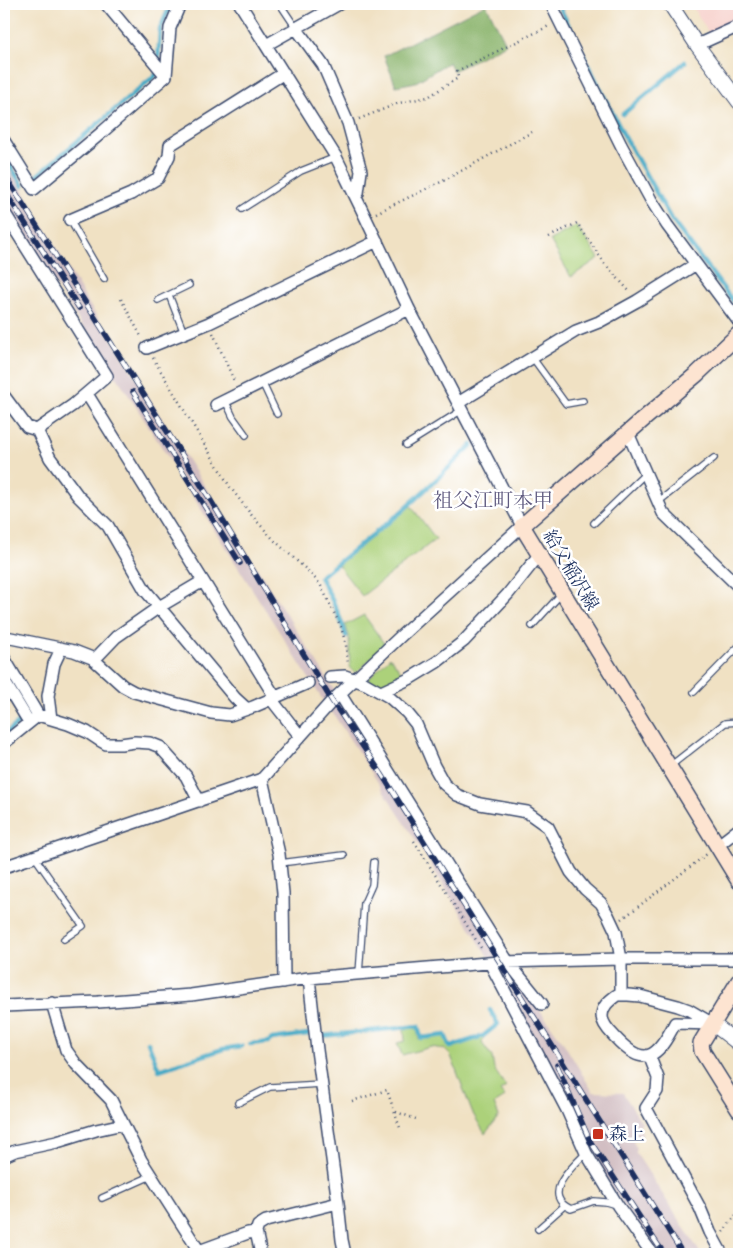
<svg xmlns="http://www.w3.org/2000/svg" width="743" height="1258" viewBox="0 0 743 1258" font-family="'IM FELL English','Noto Serif JP',serif">
<style>
.built{fill:#f7d0cb}
.industrial{fill:#d2bec2}
.green{fill:#acd17a;stroke:#64806c}
.forest{fill:#89b36a;stroke:#527164}
.lines{fill:none;stroke-linecap:round;stroke-linejoin:round}
.stream{stroke:#46aac6;stroke-width:4.5}
.service-casing{stroke:#3b4a6d;stroke-width:8}
.minor-casing{stroke:#3b4a6d;stroke-width:14}
.tertiary-casing{stroke:#3b4a6d;stroke-width:16}
.secondary-casing{stroke:#3b4a6d;stroke-width:18}
.path{stroke:#3b4a6d;stroke-width:2.5;stroke-dasharray:1 4;stroke-linecap:butt}
.service{stroke:#fff;stroke-width:5.5}
.minor{stroke:#fff;stroke-width:11}
.tertiary{stroke:#fff;stroke-width:14}
.secondary{stroke:#fde4d1;stroke-width:15}
.rail-casing{stroke:#1b2f5e;stroke-width:5.5}
.rail{stroke:#fff;stroke-width:4;stroke-dasharray:11;stroke-linecap:butt}
.poi-dot{fill:#c8321e;stroke:#fff;stroke-width:2}
.labels{text-anchor:middle;stroke-width:5;stroke-linejoin:round;paint-order:stroke}
.street-label{font-size:18px;fill:#1b2f5e;stroke:#fff}
.poi-label{font-size:18px;fill:#1b2f5e;stroke:#fff;text-anchor:start}
.quarter-label{font-size:20px;fill:#615c81;stroke:#fff}
</style>
<rect width="100%" height="100%" fill="#fff"/>
<filter id="ink" filterUnits="userSpaceOnUse"><feTurbulence type="fractalNoise" baseFrequency=".02" numOctaves="2"/><feDisplacementMap in="SourceGraphic" scale="10" xChannelSelector="R" yChannelSelector="G"/><feConvolveMatrix kernelMatrix="1 2 1 2 8 2 1 2 1" color-interpolation-filters="sRGB"/></filter>
<filter id="wash" filterUnits="userSpaceOnUse"><feTurbulence type="fractalNoise" baseFrequency=".0096" numOctaves="4" result="noise"/><feDisplacementMap in="SourceGraphic" scale="20" xChannelSelector="R" yChannelSelector="G"/><feGaussianBlur stdDeviation="1.12" result="paint"/><feColorMatrix in="noise" values="0 0 0 0 0 0 0 0 0 0 0 0 0 0 0 0 0 1.4 0 .05"/><feComposite in="paint" operator="in"/></filter>
<g filter="url(#wash)">
<rect width="100%" height="100%" fill="#f0e1c3"/>
<!-- built -->
<path class="built" d="M691,4h48v17l-29,14z"/>
<!-- industrial -->
<path class="industrial" d="M4,161l19,30 64,110 248,390 -11,11 -207,-325 -2,1 -111,-176z
M340,700l163,259 -13,1 -75,-121 -85,-130z
M494,965h13l56,77 30,50 30,1 19,30 -4,3 5,8 -10,7 3,6v6l65,101h-45l-65,-97z"/>
<!-- green -->
<path class="green" d="M576,226l2,2 21,30 -28,19 -21,-37z
M411,506l25,33 -74,57 -24,-31z
M364,615l21,30 -29,28 -6,-5 -1,-32 -4,-11z
M390,657l16,21 -25,9 -14,-7z
M417,1028l2,11 25,-3 5,13 35,-12 -2,6 10,14 2,12 12,18 -6,4 5,6 -11,7 5,12 -14,18 -13,-22 -21,-56 -7,-7 -13,-2 -29,8 -5,-12 8,-2 -1,-12z"/>
<!-- forest -->
<path class="forest" d="M486,4l20,40 -53,27 -4,-9 -33,20 -20,4 -12,-30z"/>
<g class="lines">
<!-- stream -->
<path class="stream" d="M558,4l63,126 50,89 68,90
M158,60l2,-31 11,-25
M623,114l62,-52
M4,156l19,30
M33,179l125,-106
M346,636c-6,-21 -15,-40 -26,-59l80,-64 38,-35 34,-33
M4,671l7,11
M18,693l11,18
M4,735l18,-15
M322,1036l96,-10 3,12 24,-3 5,12 33,-11 15,-12 -8,-14
M148,1042l11,28 64,-21 19,-3
M250,1044l18,-2 4,-3 36,-5"/>
</g>
</g>
<g filter="url(#ink)">
<g class="lines">
<!-- service casing -->
<g class="service-casing">
<path id="service" d="M280,4l16,24
M242,209l59,-38 35,-14
M70,220l34,59
M169,295l15,38
M158,300l31,-15
M532,357l34,47 17,-3
M262,382l15,32
M225,400l8,17 13,18
M406,445l56,-35
M658,502l56,-44
M594,523l52,-50
M532,626l30,-33
M694,692l45,-46
M669,767l56,-44 14,-1
M34,856l49,70 -19,13
M280,863l64,-8
M359,974l5,-71 8,-18 2,-23
M238,1103l32,-16 52,-3
M586,1153c-14,14 -46,42 -15,56l23,-8 12,1 10,3
M102,1198l49,-22
M538,1229l26,-23"/>
</g>
<!-- minor casing -->
<g class="minor-casing">
<path id="minor" d="M106,4l60,72
M551,4l70,141 30,55 16,25 72,97
M296,28l27,37 25,58 13,48 -3,22 -2,3
M266,45l73,-41
M697,45l42,-19
M4,141l30,48 66,-55 66,-58 4,-48 10,-24
M4,212l103,164 -34,29 -36,25 13,28 28,38 30,30 37,64 90,108 12,11
M70,220l21,-9 40,-17 27,-16 11,-22 1,-11 114,-72
M147,348l62,-25 168,-82
M87,394l188,303
M4,396l23,31 10,3
M458,403l118,-72 23,-9 38,-21 59,-37
M216,405l193,-96
M628,433l35,80 76,74
M4,638l2,-1 68,14 18,7 31,28 11,6 77,21 19,2 23,-8 55,-24
M4,658l34,57 30,9 19,8 12,8 7,4h15l14,-2 15,1 10,4 26,29 13,25
M94,660l22,-23 43,-30 44,-26
M330,677l15,-1 21,8 23,13 18,16 9,11 18,42 10,18 13,11 23,9 47,8 21,15 23,45 14,17 16,14 7,12 8,17 5,27v36
M4,681l25,41
M381,692l28,-13 28,-17 27,-21 44,-47 31,-39
M340,694l168,268 34,42
M271,699l29,37
M51,719l-3,-23 6,-32 7,-15
M4,743l31,-25
M262,779l17,75 4,39 1,89
M717,846l22,-17
M4,867l258,-88 70,-78 70,-66 120,-109 -113,-217 -49,-103 -24,-49 -96,-153
M490,963l77,147 19,43 32,53 33,46 -2,2
M309,978l8,72 21,153 4,37 3,14
M617,995h11l12,1 38,10 11,4 24,14 -38,-1c-18,36 -31,46 -61,13 -5,-5 -12,-13 -12,-20 0,-10 7,-15 15,-21z
M52,1003l14,47 10,14 35,36 30,60 58,91 49,-18 8,-1 2,-6 8,-5 72,-18
M4,1006l94,-4 93,-7 118,-17 190,-16 122,-3h118
M649,1055l9,23 -1,13 -11,17 54,100 10,24 12,22
M4,1156l11,-5 42,-9 39,-12 27,-6
M256,1232l5,22"/>
</g>
<!-- tertiary casing -->
<g class="tertiary-casing">
<path id="tertiary" d="M670,4l27,41 42,57
M713,1024l26,20"/>
</g>
<!-- secondary casing -->
<g class="secondary-casing">
<path id="secondary" d="M739,334l-42,40 -51,43 -124,109 217,355
M739,981l-38,62 1,8 37,59"/>
</g>
<!-- path -->
<path class="path" d="M359,119l40,-16 29,-6 30,-19 -1,-7 92,-45
M376,213l65,-31 91,-50
M549,237l28,-14 28,41 25,28
M121,299l21,39
M213,333l22,50
M153,358l77,129 23,30 22,24 33,30 12,13 21,43 5,18 2,20
M414,841l69,110
M622,919l85,-65
M352,1101l35,-11 14,41
M396,1112l20,7
M723,1232l16,-21"/>
<!-- service -->
<use href="#service" class="service"/>
<!-- minor -->
<use href="#minor" class="minor"/>
<!-- tertiary -->
<use href="#tertiary" class="tertiary"/>
<!-- secondary -->
<use href="#secondary" class="secondary"/>
<!-- rail casing -->
<g class="rail-casing">
<path id="rail" d="M4,174l204,322 124,205 49,72 302,481
M4,190l75,118
M133,392l107,171
M557,1065l33,76 68,104 7,9"/>
</g>
<!-- rail -->
<use href="#rail" class="rail"/>
</g>
</g>
<!-- markers -->
<rect class="poi-dot" x="592" y="1128" width="12" height="12" rx="2.5"/>
<g class="labels">
<!-- street labels -->
<g class="street-label">
<text transform="translate(571 570) rotate(59)" y="6">給父稲沢線</text>
</g>
<!-- poi labels -->
<g class="poi-label">
<text x="609" y="1140">森上</text>
</g>
<!-- quarter labels -->
<g class="quarter-label">
<text x="493" y="507">祖父江町本甲</text>
</g>
</g>
<!-- margin -->
<rect width="743" height="1258" fill="none" stroke="#fff" stroke-width="20"/>
</svg>
